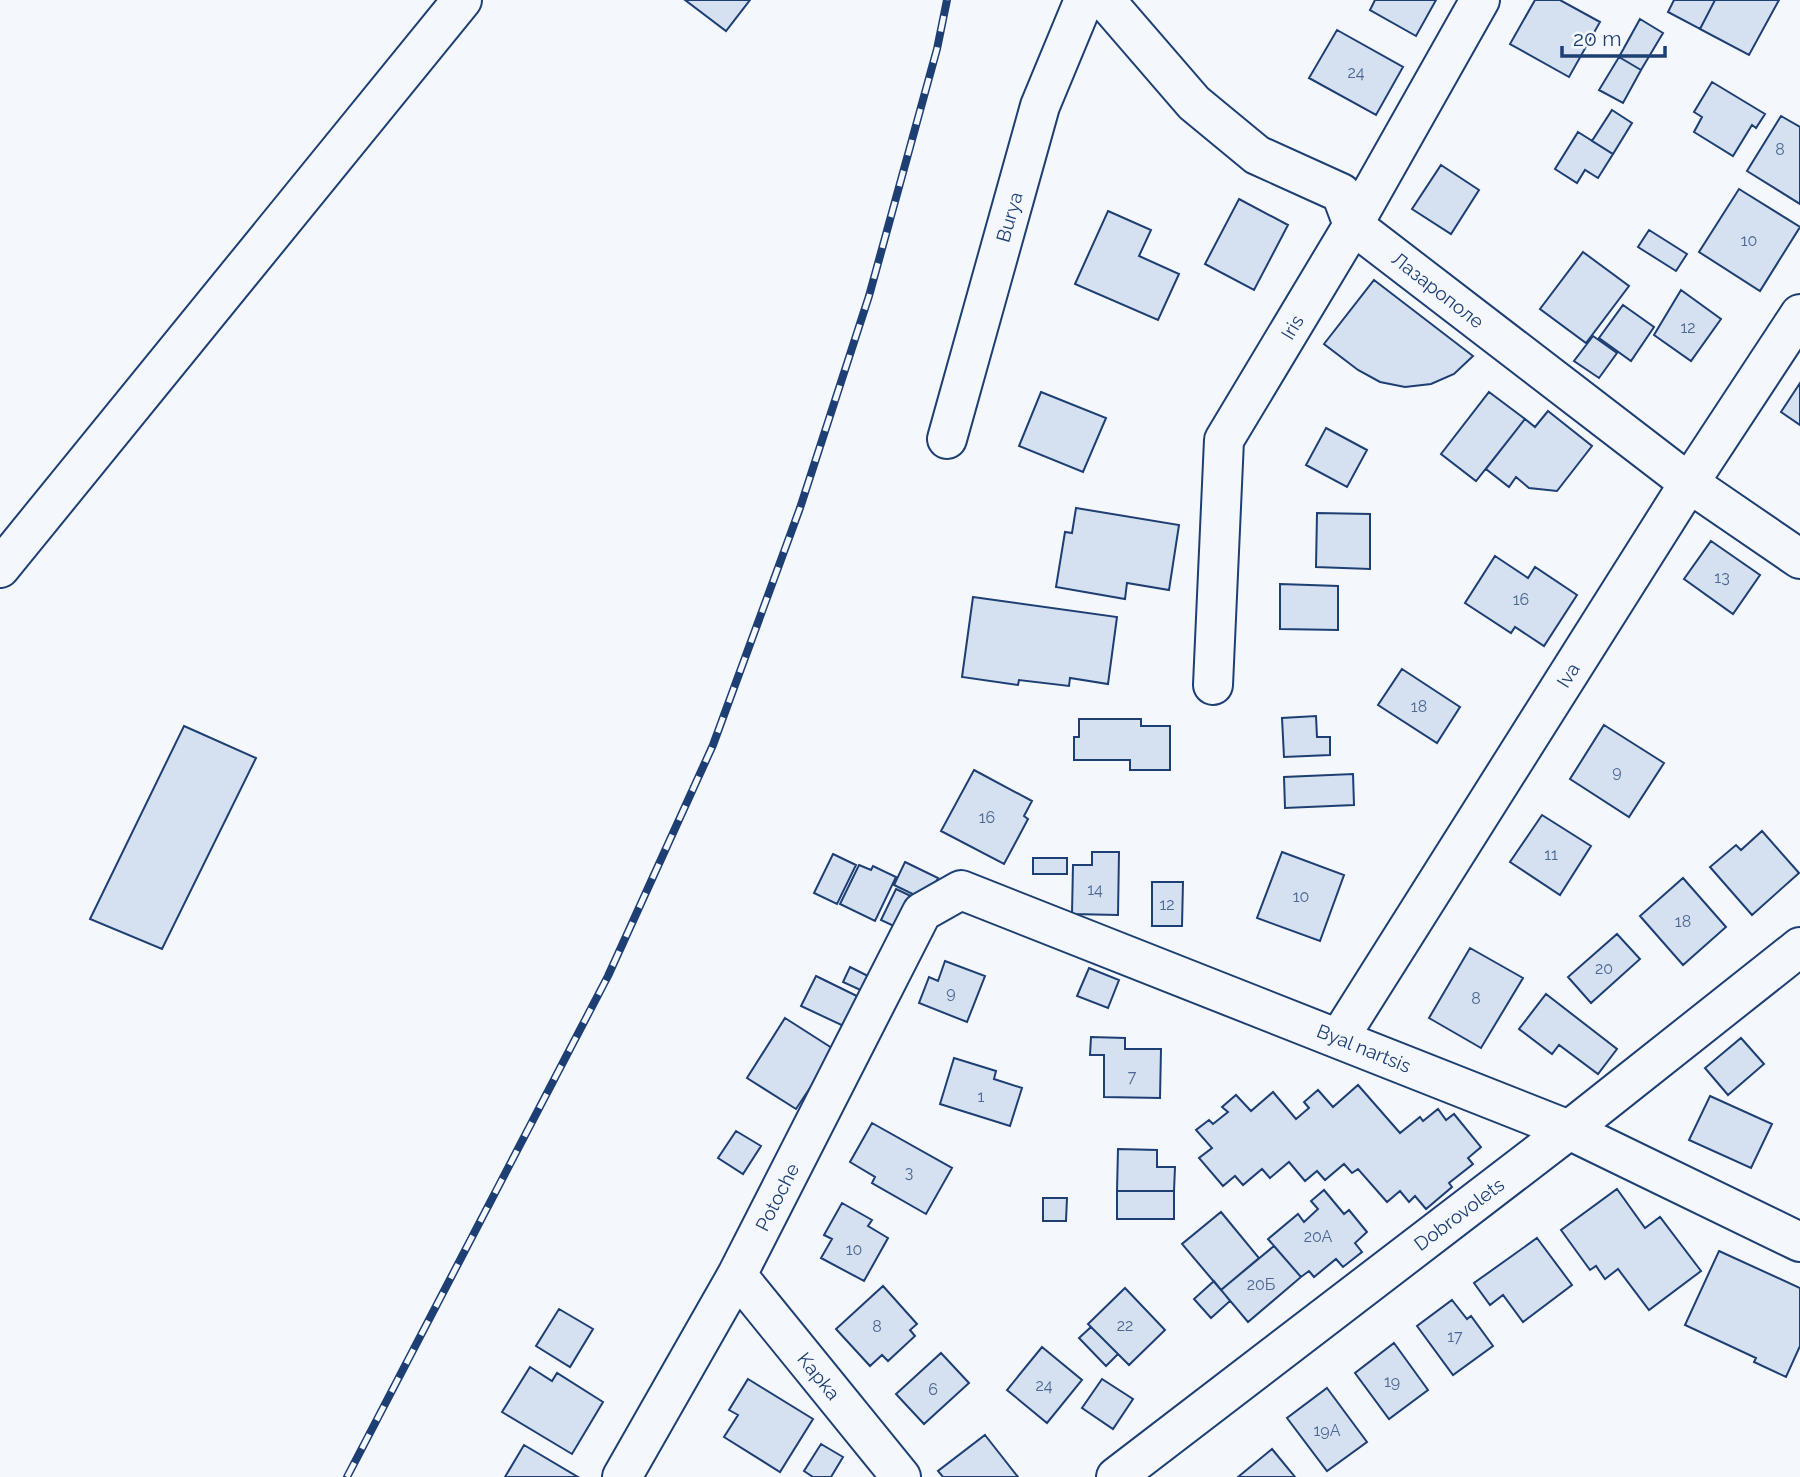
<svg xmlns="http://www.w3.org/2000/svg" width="1800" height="1477" viewBox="0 0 1800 1477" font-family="Raleway,sans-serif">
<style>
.building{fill:#d5e0f0;stroke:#1d3f73;stroke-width:2}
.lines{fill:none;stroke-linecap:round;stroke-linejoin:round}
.minor-casing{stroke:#1d3f73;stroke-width:42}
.minor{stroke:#f4f7fb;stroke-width:38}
.rail-casing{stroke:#1d3f73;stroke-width:8}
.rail{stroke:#f4f7fb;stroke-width:5;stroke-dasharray:16;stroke-linecap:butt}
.labels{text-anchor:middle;stroke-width:5;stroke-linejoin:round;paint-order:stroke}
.number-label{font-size:16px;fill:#4b6792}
.street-label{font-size:19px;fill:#1d3f73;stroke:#f4f7fb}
</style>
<rect width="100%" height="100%" fill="#f4f7fb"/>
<!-- building -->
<path class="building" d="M685,0h65l-24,31z
M1375,0h61l-20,36 -46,-26z
M1535,0h25l40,22 -31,55 -59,-33z
M1674,0h41l-15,29 -32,-17z
M1715,0h64l-30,55 -49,-26z
M1640,19l23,14 -22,37 -22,-13z
M1337,30l66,37 -27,48 -67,-37z
M1619,57l22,13 -18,33 -24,-13z
M1712,82l53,32 -9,14 -4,-3 -19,31 -39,-24 8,-15 -8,-5z
M1612,110l20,13 -19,31 -21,-13z
M1781,116l19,11v77l-53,-33z
M1578,132l35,22 -15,24 -13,-8 -8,13 -22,-14z
M1441,165l38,25 -28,44 -39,-25z
M1739,189l61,38 -40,64 -61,-39z
M1239,199l49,26 -34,65 -49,-26z
M1108,211l43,19 -12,26 40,18 -21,46 -83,-36z
M1649,230l38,24 -11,17 -38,-24z
M1583,252l46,34 -43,57 -46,-34z
M1374,280l99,76 -19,18 -23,10 -26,3 -25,-5 -22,-12 -34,-26z
M1681,290l40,29 -30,42 -37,-26z
M1623,305l31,22 -23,34 -32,-23z
M1593,336l24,17 -18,25 -25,-17z
M1800,383v42l-19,-13z
M1041,392l65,26 -23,54 -64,-26z
M1489,392l36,27 -49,62 -35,-27z
M1548,411l44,35 -35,45 -28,-3 -13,-11 -7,10 -23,-18 39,-50 10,8z
M1326,428l41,22 -20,37 -41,-22z
M1076,508l103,17 -10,65 -42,-7 -2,16 -69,-12 9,-55 7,1z
M1317,513l53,1v55l-54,-2z
M1711,541l49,34 -27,39 -49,-35z
M1495,556l33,22 7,-11 42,28 -33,51 -29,-19 -4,6 -46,-30z
M1280,584l58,2v44l-58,-1z
M973,597l144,20 -9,67 -38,-6 -1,8 -50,-6 -1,5 -56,-8z
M1402,669l58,38 -23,36 -59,-38z
M1316,716l1,21h13v18l-46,2 -2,-39z
M1079,719h62v7h29v44h-40v-10h-56v-23h5z
M1604,725l60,38 -35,54 -59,-38z
M184,726l72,32 -94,191 -72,-30z
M974,770l58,31 -8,15 4,3 -24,45 -63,-33z
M1353,774l1,31 -69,3 -1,-31z
M1542,815l49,31 -31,49 -50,-33z
M1762,831l37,42 -47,42 -42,-48 26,-22 5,5z
M1092,852h27l-1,63 -46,-1 1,-49h19z
M1282,852l62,23 -24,66 -63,-23z
M833,854l23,11 -19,39 -23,-11z
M1033,858h34v16h-34z
M905,862l33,16 -11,23 -33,-16z
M859,865l12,5 2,-4 23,11 -21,44 -35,-17z
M1683,878l43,49 -43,38 -43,-49z
M1152,882h31l-1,44h-30z
M896,889l17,8 -15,31 -17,-8z
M1617,934l23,25 -49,44 -23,-26z
M1470,948l53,30 -42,70 -52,-30z
M945,961l40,15 -18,46 -48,-19 10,-26 9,4z
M850,967l24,12 -7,14 -24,-11z
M1089,968l30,12 -11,28 -31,-12z
M816,976l49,24 -15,29 -49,-23z
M1546,994l71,55 -19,25 -39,-29 -7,9 -33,-25z
M785,1018l50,32 -39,59 -49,-31z
M1091,1037l34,1v11h36l-1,49 -56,-1v-42h-14z
M1741,1038l23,26 -36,31 -23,-27z
M954,1058l42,13 -2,8 28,9 -12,38 -70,-22z
M1358,1085l42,48 20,-16 3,4 15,-12 8,11 8,-6 27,33 -13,11 5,6 -24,19 3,4 -26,22 -11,-13 -6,6 -9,-11 -13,11 -29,-33 -6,4 -8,-9 -19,16 -8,-9 -12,10 -16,-19 -19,16 -8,-9 -19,16 -8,-9 -12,10 -24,-28 13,-10 -16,-18 13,-10 4,4 15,-12 -6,-5 14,-12 15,16 22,-19 23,27 13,-11 -5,-6 14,-12 15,17z
M1710,1096l62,28 -21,44 -62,-28z
M872,1123l80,45 -26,46 -54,-31 3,-6 -25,-15z
M736,1131l25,15 -18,28 -25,-16z
M1118,1149l39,1v17h18l-1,24h-57z
M1617,1189l28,39 15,-11 41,54 -52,39 -31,-41 -13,10 -9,-13 -6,4 -29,-40z
M1324,1190l20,24 5,-4 18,22 -12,11 7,9 -19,15 -7,-8 -22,18 -5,-6 -8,6 -33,-38 30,-25 6,8 14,-13 -7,-8z
M1117,1191h57v28h-57z
M1043,1198h24l-1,23h-23z
M842,1203l30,17 -4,6 20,12 -24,43 -43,-23 11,-19 -8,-4z
M1221,1212l38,46 -38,32 -39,-46z
M1537,1238l35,47 -49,37 -20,-27 -13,10 -16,-22z
M1274,1246l27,31 -53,45 -27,-32z
M1719,1251l81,37v58l-14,31 -32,-15 2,-4 -71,-33z
M1214,1281l16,20 -19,17 -17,-19z
M883,1286l34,38 -7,6 5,6 -27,25 -6,-6 -12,11 -34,-37z
M1125,1288l40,42 -36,35 -41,-41z
M1452,1300l15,19 4,-3 22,30 -40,29 -36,-49z
M559,1309l34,20 -23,38 -34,-21z
M1091,1327l27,27 -12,12 -27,-28z
M1394,1343l34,47 -39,29 -34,-46z
M1042,1347l40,33 -35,43 -40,-33z
M941,1353l28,30 -45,41 -28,-30z
M530,1367l22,14 5,-8 46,29 -31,52 -70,-42z
M748,1379l65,40 -33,53 -56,-35 14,-22 -9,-5z
M1102,1379l31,20 -20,30 -31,-21z
M1327,1388l40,54 -40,29 -40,-53z
M985,1435l33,42h-75l-5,-6z
M821,1444l22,13 -12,20h-18l-9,-6z
M524,1445l54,32h-73z
M1272,1449l23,28h-57z"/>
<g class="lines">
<!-- minor casing -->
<g class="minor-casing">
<path id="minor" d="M1105,0l89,103 63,52 84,38 12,32 336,258 111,76
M947,439l93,-333 44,-106
M0,568l462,-568
M1213,685l11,-245 129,-215 127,-225
M1339,1038l350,-555 111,-169
M737,1275l164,202
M622,1477l115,-202 185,-363 39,-22 608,240 231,112
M1116,1477l453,-347 231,-183"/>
</g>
<!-- minor -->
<use href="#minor" class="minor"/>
<!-- rail casing -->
<g class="rail-casing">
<path id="rail" d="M347,1477l261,-501 105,-231 87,-237 69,-212 68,-247 10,-49"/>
</g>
<!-- rail -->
<use href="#rail" class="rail"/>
</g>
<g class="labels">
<!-- number labels -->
<g class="number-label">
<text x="1356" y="78">24</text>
<text x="1780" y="155">8</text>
<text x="1749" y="246">10</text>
<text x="1688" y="333">12</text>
<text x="1722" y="583">13</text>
<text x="1521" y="605">16</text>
<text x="1419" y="712">18</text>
<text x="1617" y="777">9</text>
<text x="987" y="823">16</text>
<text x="1551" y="860">11</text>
<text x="1095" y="895">14</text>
<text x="1301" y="902">10</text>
<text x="1167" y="910">12</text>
<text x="1683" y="927">18</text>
<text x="1604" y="974">20</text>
<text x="951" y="998">9</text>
<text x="1476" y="1004">8</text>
<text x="1132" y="1082">7</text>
<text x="981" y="1102">1</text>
<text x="909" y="1178">3</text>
<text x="1318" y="1242">20А</text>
<text x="854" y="1255">10</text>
<text x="1261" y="1290">20Б</text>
<text x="1125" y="1331">22</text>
<text x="877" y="1332">8</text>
<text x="1455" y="1342">17</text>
<text x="1392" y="1387">19</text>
<text x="1044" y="1391">24</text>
<text x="933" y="1395">6</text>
<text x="1327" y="1436">19А</text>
</g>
<!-- street labels -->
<g class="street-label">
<text transform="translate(1009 217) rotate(-74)" y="7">Burya</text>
<text transform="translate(1438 290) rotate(38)" y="7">Лазарополе</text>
<text transform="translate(1292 327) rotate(-59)" y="7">Iris</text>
<text transform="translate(1568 675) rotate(-58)" y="7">Iva</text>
<text transform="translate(1364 1048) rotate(22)" y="7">Byal nartsis</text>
<text transform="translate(777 1197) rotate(-63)" y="7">Potoche</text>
<text transform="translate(1459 1214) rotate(-37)" y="7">Dobrovolets</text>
<text transform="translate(819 1376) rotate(51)" y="7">Kapka</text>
</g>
</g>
<!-- scale -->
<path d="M1562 46v10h103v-10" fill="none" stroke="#1d3f73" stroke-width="3.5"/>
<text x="1573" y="46" font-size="21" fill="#1d3f73" stroke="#f4f7fb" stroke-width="5" paint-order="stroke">20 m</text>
</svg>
